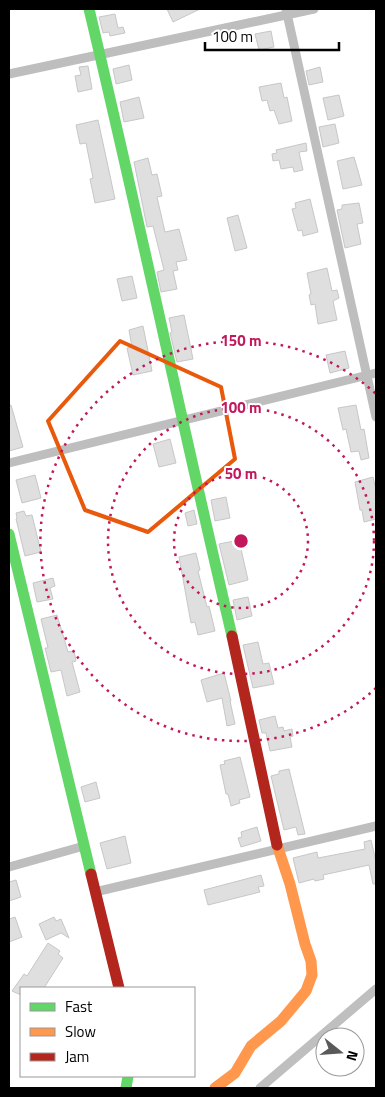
<svg xmlns="http://www.w3.org/2000/svg" width="385" height="1097" viewBox="0 0 385 1097" font-family="'Titillium Web',sans-serif">
<style>
.lines{fill:none;stroke-linecap:round;stroke-linejoin:round}
.canal{stroke:#bfbfbf;stroke-width:9}
.building{fill:#dfdfdf;stroke:#c7c7c7}
.street{stroke:#bebebe;stroke-width:9}
.fast{stroke:#63d668;stroke-width:11}
.slow{stroke:#ff974d;stroke-width:11}
.jam{stroke:#b3261e;stroke-width:11}
.marked{fill:none;stroke:#e8590c;stroke-width:4;stroke-linejoin:round}
.ring{fill:none;stroke:#c2185b;stroke-width:2.5;stroke-dasharray:2.5 5}
.centre{fill:#c2185b;stroke:#fff;stroke-width:2.5}
.ring-label{font-size:15px;text-anchor:middle;font-weight:bold;fill:#c2185b;stroke:#fff;stroke-width:4;stroke-linejoin:round;paint-order:stroke}
</style>
<rect width="100%" height="100%" fill="#fff"/>
<g class="lines">
<!-- canal -->
<path class="canal" d="M260,1088l116,-99"/>
</g>
<!-- building -->
<path class="building" d="M167,9h33l-27,13z
M115,14l3,14 5,-1 2,6 -15,3 -1,-4 -6,1 -4,-16z
M271,31l3,16 -15,3 -4,-16z
M129,65l3,15 -16,4 -3,-15z
M88,66l4,23 -14,3 -3,-16 6,-1 -2,-8z
M320,67l3,15 -14,3 -3,-14z
M281,83l3,15 3,-1 5,24 -13,3 -5,-14 -4,1 -3,-11 -5,1 -3,-14z
M339,95l5,21 -16,4 -5,-22z
M139,97l5,21 -20,4 -4,-20z
M98,120l17,79 -20,4 -5,-24 3,-1 -7,-35 -6,1 -4,-19z
M335,124l4,19 -16,4 -4,-20z
M306,143l1,8 -8,1 4,18 -9,2 -1,-5 -12,2 -2,-9 -6,1 -1,-7 5,-1 -1,-3z
M354,157l8,28 -19,4 -6,-28z
M148,158l4,17 5,-1 5,22 -5,1 8,35 14,-3 8,31 -11,2 2,8 -5,1 4,18 -16,3 -4,-20 7,-2 -11,-44 -6,1 -13,-65z
M310,199l8,33 -15,4 -1,-6 -4,1 -6,-22 4,-1 -1,-5z
M359,203l4,20 -6,1 4,20 -16,4 -8,-38 5,-1v-4z
M238,215l9,33 -12,3 -8,-33z
M327,268l5,23 5,-1 2,8 -6,3 4,19 -19,4 -3,-20 -4,1 -2,-10 2,-1 -4,-21z
M132,276l5,22 -15,3 -5,-22z
M184,315l9,44 -16,3 -7,-29 2,-1 -3,-14z
M143,326l9,45 -19,4 -6,-27 5,-1 -3,-17z
M345,351l4,17 -19,5 -4,-18z
M11,405l12,42 -14,4v-45z
M356,405l5,25 3,-1 5,29 -8,2 -2,-9 -8,1 -5,-23 -3,1 -5,-22z
M170,439l6,24 -17,4 -6,-23z
M35,475l6,23 -19,5 -6,-23z
M373,477l3,13v29l-12,3 -2,-12h-2l-5,-28z
M226,497l4,21 -15,3 -4,-21z
M194,510l3,14 -9,2 -3,-13z
M24,511l2,5 6,-1 9,37 -16,4 -9,-37 1,-1 -1,-5z
M239,540l9,40 -19,5 -10,-41z
M196,553l4,17 -2,1 9,36 2,-1 6,25 -17,4 -3,-13 -4,1 -12,-66z
M53,578l2,8 -5,2 3,11 -16,3 -4,-19z
M248,597l4,19 -15,4 -4,-20z
M57,615l11,37 6,-1 2,10 -4,1 8,30 -13,4 -6,-26 -10,2 -6,-24h3l-7,-29z
M258,642l5,22 6,-1 5,21 -21,4 -10,-43z
M224,673l7,28h-1l5,23 -8,2 -5,-28 -15,4 -6,-22z
M275,716l3,12 5,-1 1,4 8,-2 1,7 -3,1 2,10 -22,4 -4,-18h-4l-3,-13z
M240,757l10,40 -11,3 1,3 -9,3 -3,-12h-2l-6,-29 5,-1 -1,-3z
M289,769l16,65 -7,1 -2,-8 -12,3 -13,-54 8,-2v-3z
M96,782l4,16 -15,4 -4,-15z
M257,827l4,14 -20,6 -3,-9 4,-1 -1,-5z
M125,836l6,27 -24,6 -7,-26z
M371,840l5,22v22h-3l-4,-19 -46,10 1,4 -9,2 -1,-2 -15,4 -6,-25 24,-6 1,6 47,-9 -1,-7z
M261,875l3,11 -6,1 2,5 -52,13 -4,-15z
M16,880l5,17 -12,4v-19z
M15,917l7,20 -13,5v-23z
M54,917l2,4 5,-2 8,19 -8,-5 -15,7 -7,-16z
M48,943l12,8 -2,3 5,4 -19,30h-23v7l-9,-4 12,-17 3,2z"/>
<g class="lines">
<!-- street -->
<path class="street" d="M286,9l90,408
M9,74l305,-65
M9,463l367,-90
M9,867l75,-21
M95,892l281,-66"/>
<!-- fast -->
<path class="fast" d="M89,9c50,209 94,419 143,627
M9,534l82,340
M126,1088l2,-12"/>
<!-- slow -->
<path class="slow" d="M215,1088l20,-15 16,-27 30,-25 25,-30 6,-16 -1,-14 -6,-17 -15,-60 -13,-39"/>
<!-- jam -->
<path class="jam" d="M232,636l45,209
M91,874l28,114"/>
</g>
<!-- marked area -->
<path class="marked" d="M120,341l101,46 14,72 -87,73 -63,-22 -37,-89z"/>
<!-- distance rings -->
<g class="ring">
<circle cx="241" cy="541" r="67"/>
<circle cx="241" cy="541" r="133"/>
<path d="M376 688A200 200 0 1 1 376 394"/>
</g>
<circle cx="241" cy="541" r="8" class="centre"/>
<g class="ring-label">
<text x="241" y="346">150 m</text>
<text x="241" y="413">100 m</text>
<text x="241" y="479">50 m</text>
</g>
<!-- border -->
<rect width="385" height="1097" fill="none" stroke="#000000" stroke-width="20"/>
<!-- legend -->
<rect x="20" y="987" width="175" height="90" fill="#ffffff" stroke="#999999"/>
<rect x="30" y="1003" width="25" height="8" fill="#63d668" stroke="#999999"/>
<text x="65" y="1012" font-size="15" fill="#000000">Fast</text>
<rect x="30" y="1028" width="25" height="8" fill="#ff974d" stroke="#999999"/>
<text x="65" y="1037" font-size="15" fill="#000000">Slow</text>
<rect x="30" y="1053" width="25" height="8" fill="#b3261e" stroke="#999999"/>
<text x="65" y="1062" font-size="15" fill="#000000">Jam</text>
<!-- north arrow -->
<g transform="translate(340 1052) rotate(107)"><circle r="24" fill="#ffffff" stroke="#999999"/>
<path d="M0-4L9 19L0 12L-9 19Z" fill="#595959"/>
<text y="-8" font-size="14" font-weight="bold" text-anchor="middle" fill="#000000">N</text>
</g>
<!-- scale -->
<path d="M205 42v8h134v-8" fill="none" stroke="#000000" stroke-width="2.5"/>
<text x="212" y="42" font-size="15" fill="#000000" stroke="#ffffff" stroke-width="4" paint-order="stroke">100 m</text>
</svg>
